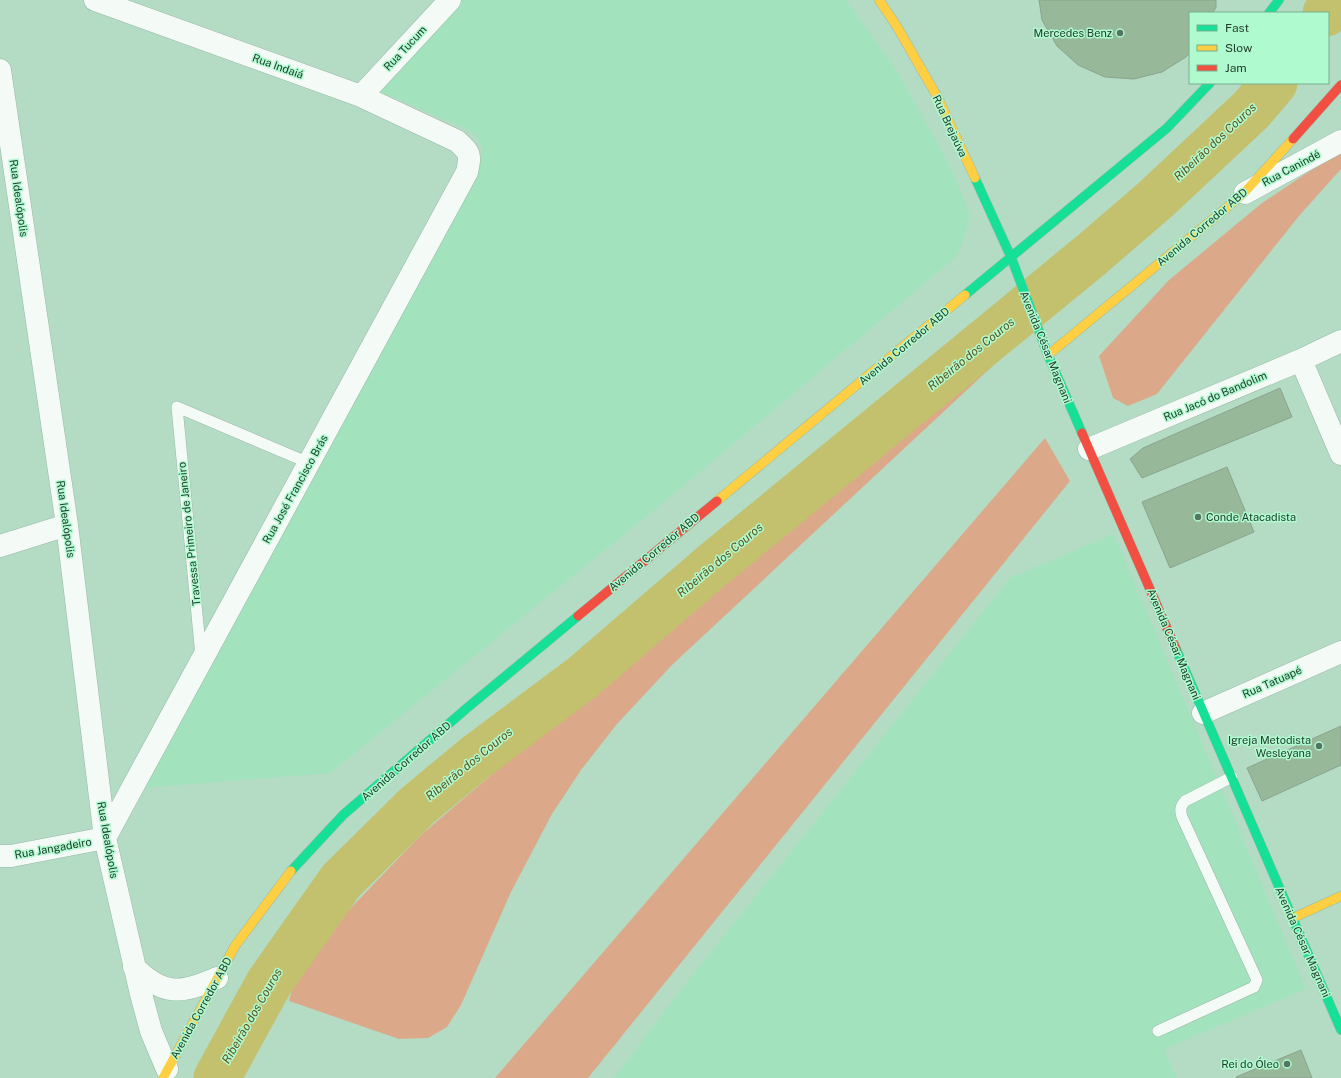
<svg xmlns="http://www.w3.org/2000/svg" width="1341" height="1078" viewBox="0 0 1341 1078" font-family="'Public Sans',sans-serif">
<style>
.built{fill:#a2e2bd}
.green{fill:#dba98a}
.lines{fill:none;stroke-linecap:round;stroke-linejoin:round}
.river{stroke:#c3c06e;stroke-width:47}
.building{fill:#97b899;stroke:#8aa48f}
.lane-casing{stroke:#98b8a6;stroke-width:12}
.street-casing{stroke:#98b8a6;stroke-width:23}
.fast-casing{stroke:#98b8a6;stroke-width:10}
.slow-casing{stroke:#98b8a6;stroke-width:10}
.jam-casing{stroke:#98b8a6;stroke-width:10}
.lane{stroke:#f4faf6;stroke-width:11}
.street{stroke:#f4faf6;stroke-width:22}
.fast{stroke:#16e098;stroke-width:9}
.slow{stroke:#ffcf43;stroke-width:9}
.jam{stroke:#f24e42;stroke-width:9}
.poi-dot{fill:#547562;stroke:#b0facf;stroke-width:1.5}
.labels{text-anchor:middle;stroke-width:3;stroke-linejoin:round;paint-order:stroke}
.poi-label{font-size:11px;fill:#203e2d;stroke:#b0facf;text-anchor:end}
.street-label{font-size:11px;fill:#203e2d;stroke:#b0facf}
.water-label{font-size:12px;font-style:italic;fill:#5e531b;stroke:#b0facf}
</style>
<rect width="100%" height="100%" fill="#b4dcc5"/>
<!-- built -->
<path class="built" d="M462,0h384l53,74 52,94 19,47 -6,24 -7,17 -293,246 -334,271 -189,15 340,-626 2,-11 -5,-14 -5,-4 -8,-5 -89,-38z
M1114,534l192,455 -142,60 12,29h-562l72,-95 324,-405z"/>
<!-- green -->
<path class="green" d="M1341,150v19l-42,47 -142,178 -29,12 -15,-8 -14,-42 70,-76 93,-77z
M989,350l9,11 -326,304 -55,59 -36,46 -29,44 -41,78 -50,113 -14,22 -19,11 -29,1 -110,-38 6,-24 23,-32 27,-31 76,-79 103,-88 107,-84 172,-149z
M1045,438l25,43 -482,597h-93z"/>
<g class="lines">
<!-- river -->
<path class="river" d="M1326,13l9,-13
M217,1078l52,-95 72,-102 76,-75 59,-49 107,-80 129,-111 379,-311 65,-56 95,-89 23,-27"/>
</g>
<!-- building -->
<path class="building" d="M1039,0h177v7l-3,6h-23v39l-4,5 -24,15 -28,7 -29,-2 -27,-12 -21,-19 -15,-26z
M1280,388l12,29 -150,61 -12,-19 13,-11z
M1227,467l27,65 -84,36 -28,-66z
M1341,726v39l-79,36 -15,-33z
M1301,1050l11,28h-76v-1z"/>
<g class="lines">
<!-- lane casing -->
<g class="lane-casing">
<path id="lane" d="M201,656l-24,-249 132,56
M1158,1031l96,-44 3,-7 -75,-163c-2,-7 -2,-10 3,-16l47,-24"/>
</g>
<!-- street casing -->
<g class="street-casing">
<path id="street" d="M0,70l67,455 38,313 36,156 10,37 16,38
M361,96l89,-96
M1245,193l96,-52
M1301,360l40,94
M1089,449l212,-89 40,-19
M0,546l67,-21
M1203,713l138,-61
M0,856h11l94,-18 362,-666c4,-18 3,-19 -10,-31l-96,-45 -266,-96
M134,967c29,29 47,27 83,11"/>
</g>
<!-- fast casing -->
<g class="fast-casing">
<path id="fast" d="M1269,13l10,-13
M975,178l36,79 37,98 34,78
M965,295l202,-167 43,-45
M1176,649l165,381
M291,871l52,-56 124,-107 111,-92"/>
</g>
<!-- slow casing -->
<g class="slow-casing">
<path id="slow" d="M879,0l17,25 42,73 37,80
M1048,355l194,-160 51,-56
M717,501l248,-206
M1293,918l48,-22
M163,1078l72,-132 56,-75"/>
</g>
<!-- jam casing -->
<g class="jam-casing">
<path id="jam" d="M1293,139l48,-54
M1082,433l94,216
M578,616l139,-115"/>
</g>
<!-- lane -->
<use href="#lane" class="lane"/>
<!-- street -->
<use href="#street" class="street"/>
<!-- fast -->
<use href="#fast" class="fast"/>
<!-- slow -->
<use href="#slow" class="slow"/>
<!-- jam -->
<use href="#jam" class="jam"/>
</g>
<!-- markers -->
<g class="poi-dot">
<circle cx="1120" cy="33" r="4"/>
<circle cx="1198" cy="517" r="4"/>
<circle cx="1319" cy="746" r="4"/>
<circle cx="1287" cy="1064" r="4"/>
</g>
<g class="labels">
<!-- poi labels -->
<g class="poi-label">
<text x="1112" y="37">Mercedes Benz</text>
<text x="1206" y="521" text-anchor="start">Conde Atacadista</text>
<text x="1311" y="744">Igreja Metodista<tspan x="1311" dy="13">Wesleyana</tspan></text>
<text x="1279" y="1068">Rei do Óleo</text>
</g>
<!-- street labels -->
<g class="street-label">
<text transform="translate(405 48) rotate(-47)" y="4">Rua Tucum</text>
<text transform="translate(278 66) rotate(20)" y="4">Rua Indaiá</text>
<text transform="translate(950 126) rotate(65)" y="4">Rua Brejaúva</text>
<text transform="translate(1291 168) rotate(-28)" y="4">Rua Canindé</text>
<text transform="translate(19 198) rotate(82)" y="4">Rua Idealópolis</text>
<text transform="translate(1202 227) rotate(-40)" y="4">Avenida Corredor ABD</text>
<text transform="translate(904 346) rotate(-40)" y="4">Avenida Corredor ABD</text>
<text transform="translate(1046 347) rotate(68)" y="4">Avenida César Magnani</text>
<text transform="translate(1215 396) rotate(-23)" y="4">Rua Jacó do Bandolim</text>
<text transform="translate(295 489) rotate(-61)" y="4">Rua José Francisco Brás</text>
<text transform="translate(66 519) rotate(82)" y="4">Rua Idealópolis</text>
<text transform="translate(189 534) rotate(-96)" y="4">Travessa Primeiro de Janeiro</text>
<text transform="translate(654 552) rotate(-40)" y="4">Avenida Corredor ABD</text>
<text transform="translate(1174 644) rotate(67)" y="4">Avenida César Magnani</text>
<text transform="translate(1272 682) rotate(-24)" y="4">Rua Tatuapé</text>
<text transform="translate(406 761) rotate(-41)" y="4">Avenida Corredor ABD</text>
<text transform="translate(108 840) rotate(80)" y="4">Rua Idealópolis</text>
<text transform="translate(53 848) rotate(-10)" y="4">Rua Jangadeiro</text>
<text transform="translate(1303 942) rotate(66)" y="4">Avenida César Magnani</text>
<text transform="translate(201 1008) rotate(-61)" y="4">Avenida Corredor ABD</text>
</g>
<!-- water labels -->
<g class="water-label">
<text transform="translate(1215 142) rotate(-43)" y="4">Ribeirão dos Couros</text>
<text transform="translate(971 354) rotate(-39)" y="4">Ribeirão dos Couros</text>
<text transform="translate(720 560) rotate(-40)" y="4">Ribeirão dos Couros</text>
<text transform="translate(469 764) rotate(-39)" y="4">Ribeirão dos Couros</text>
<text transform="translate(252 1016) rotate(-60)" y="4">Ribeirão dos Couros</text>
</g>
</g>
<!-- legend -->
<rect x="1189" y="12" width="140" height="72" fill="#b0facf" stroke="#76af8e"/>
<rect x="1197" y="25" width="20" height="6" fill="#16e098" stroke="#76af8e"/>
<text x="1225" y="32" font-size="12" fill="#203e2d">Fast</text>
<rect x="1197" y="45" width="20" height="6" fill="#ffcf43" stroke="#76af8e"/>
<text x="1225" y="52" font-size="12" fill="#203e2d">Slow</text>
<rect x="1197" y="65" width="20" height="6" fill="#f24e42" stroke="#76af8e"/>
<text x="1225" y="72" font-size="12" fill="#203e2d">Jam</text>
</svg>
